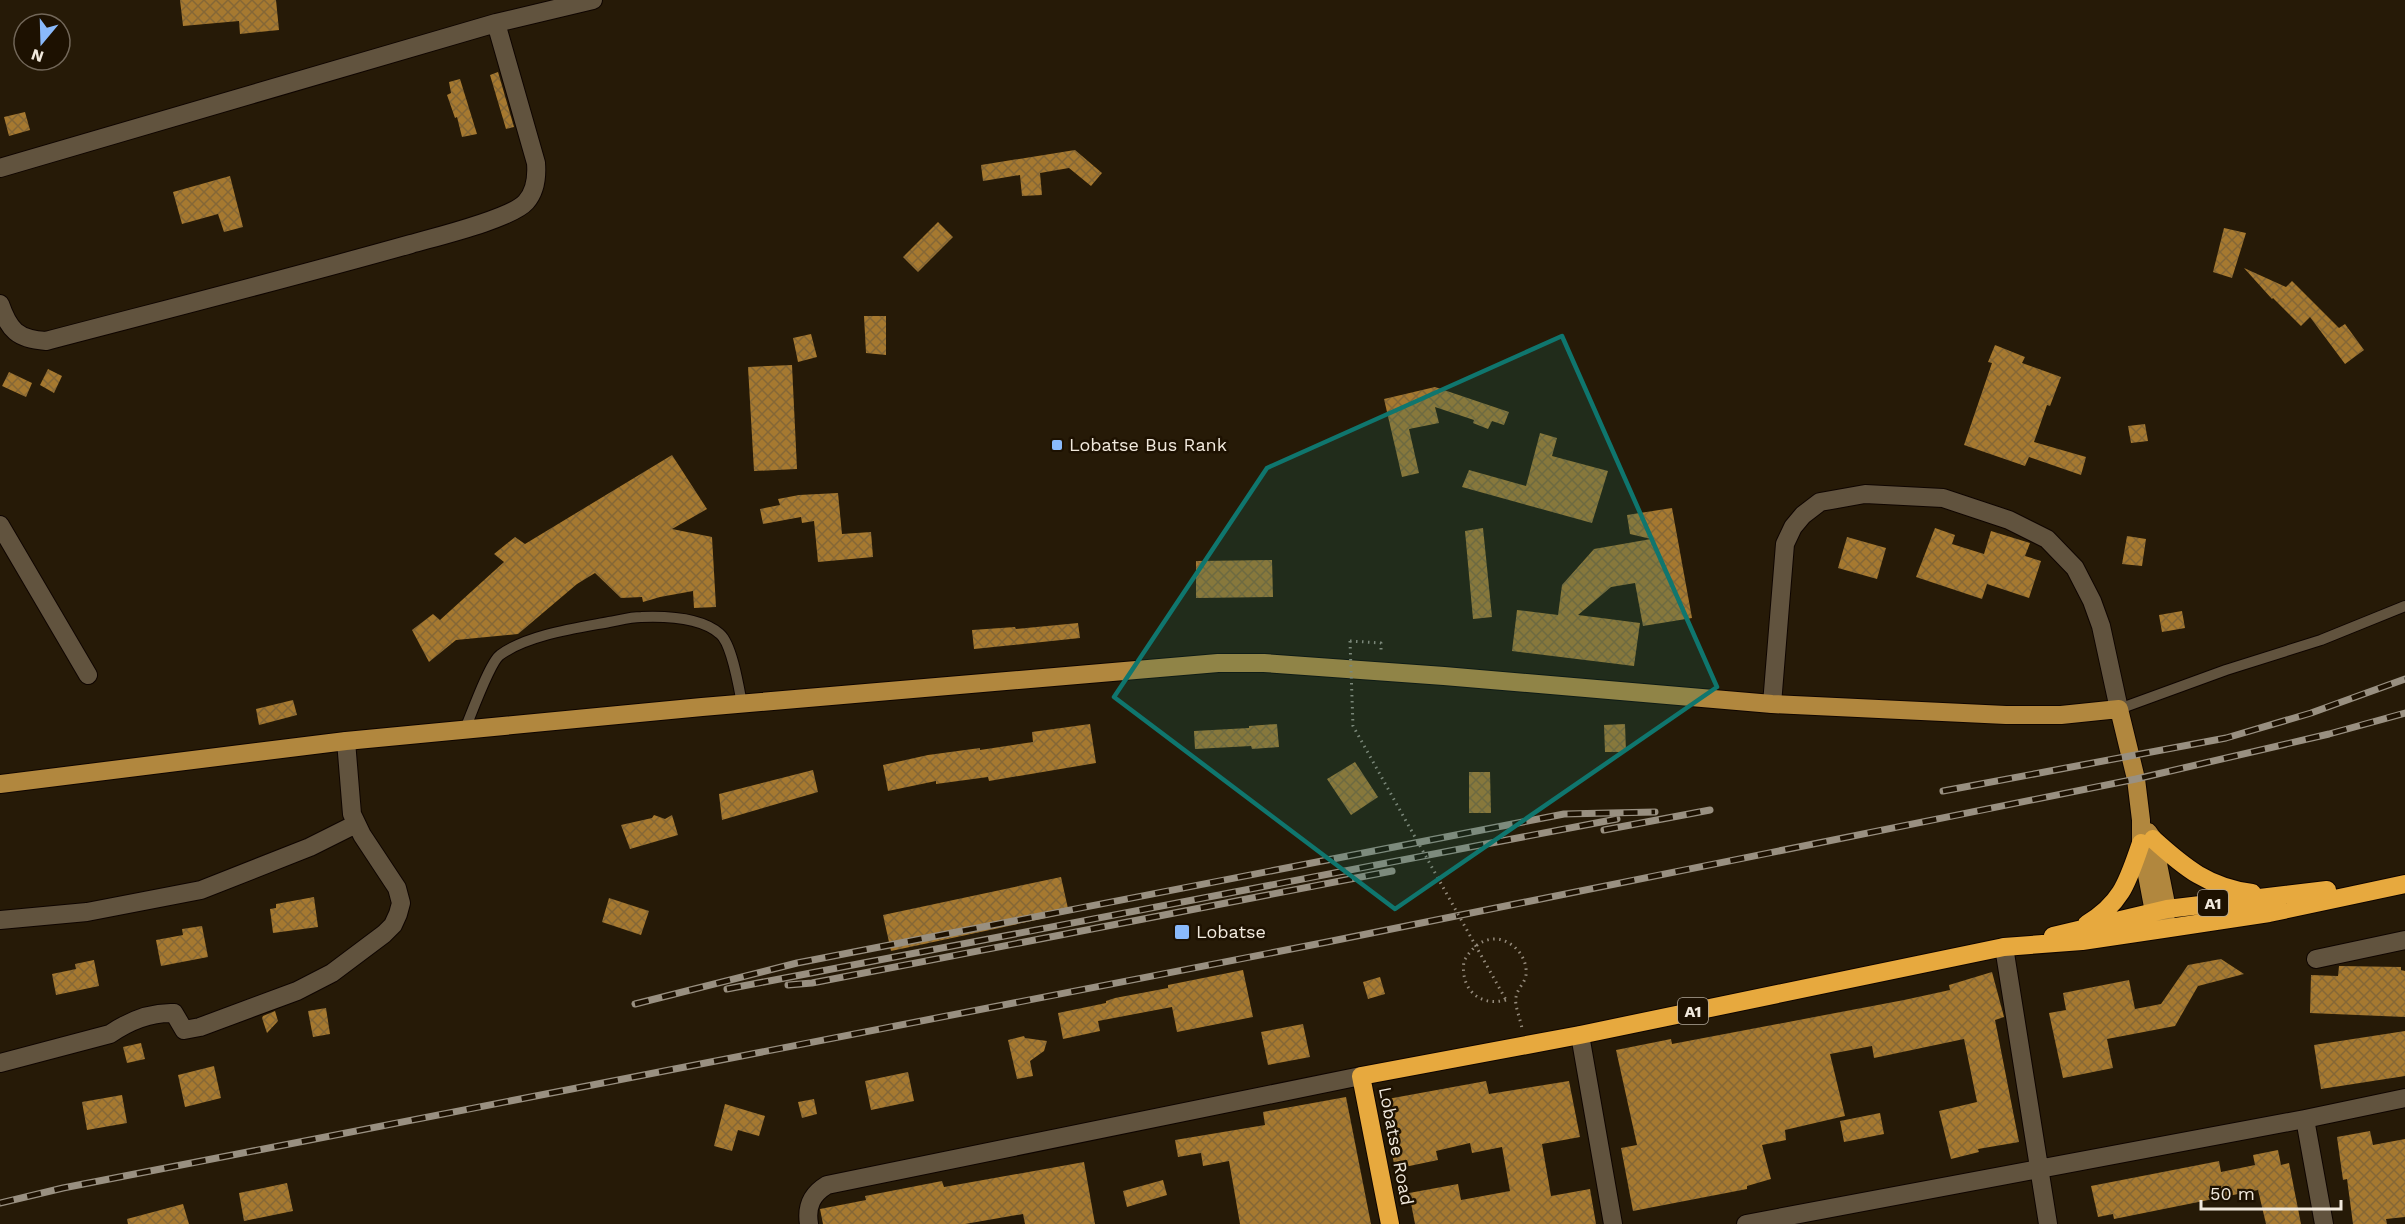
<svg xmlns="http://www.w3.org/2000/svg" width="2405" height="1224" viewBox="0 0 2405 1224" font-family="'Work Sans',sans-serif">
<style>
.building{fill:url(#building-cross-hatch)}
.lines{fill:none;stroke-linecap:round;stroke-linejoin:round}
.lane-casing{stroke:#0f0500;stroke-width:12}
.street-casing{stroke:#0f0500;stroke-width:20}
.primary-casing{stroke:#0f0500;stroke-width:20}
.highway-casing{stroke:#0f0500;stroke-width:20}
.path{stroke:#958b7c;stroke-width:3;stroke-dasharray:1.5 4.5;stroke-linecap:butt}
.lane{stroke:#61533e;stroke-width:10}
.street{stroke:#61533e;stroke-width:18}
.primary{stroke:#b1873e;stroke-width:18}
.highway{stroke:#e7a93e;stroke-width:18}
.rail-casing{stroke:#999081;stroke-width:7}
.rail{stroke:#1d1101;stroke-width:4.5;stroke-dasharray:14;stroke-linecap:butt}
.path-bridge{stroke:#958b7c;stroke-width:3;stroke-dasharray:1.5 4.5;stroke-linecap:butt}
.marked{fill:#0f766e;fill-opacity:0.2;stroke:#0f766e;stroke-width:4.5;stroke-linejoin:round}
.poi-dot{fill:#8abafc;stroke:#1d1101;stroke-width:2}
.labels{text-anchor:middle;stroke-width:5;stroke-linejoin:round;paint-order:stroke}
.shield{fill:#1d1101;stroke:#b1a89b;stroke-width:1.5}
.shield-label{font-size:16px;font-weight:bold;fill:#f1e9dd}
.poi-label{font-size:18px;fill:#f1e9dd;stroke:#1d1101;text-anchor:start}
.street-label{font-size:18px;fill:#f1e9dd;stroke:#1d1101}
</style>
<defs>
<pattern id="building-cross-hatch" width="8" height="8" patternUnits="userSpaceOnUse" patternTransform="scale(1.5)"><rect width="8" height="8" fill="#a67930"/><path d="M0 0l8 8M0 8l8-8" fill="none" stroke="#856736"/></pattern>
</defs>
<rect width="100%" height="100%" fill="#261a07"/>
<!-- building -->
<path class="building" d="M180,0h96l3,30 -39,4 -1,-13 -56,5z
M498,72l16,55 -8,2 -16,-54z
M460,79l17,55 -15,3 -5,-20 -2,1 -8,-23 4,-2 -2,-11z
M25,112l5,18 -21,6 -5,-19z
M1075,150l27,23 -11,13 -22,-18 -29,5 2,22 -20,1 -2,-21 -37,6 -2,-16z
M230,176l13,51 -19,5 -6,-18 -36,10 -9,-32z
M938,222l15,15 -35,35 -15,-15z
M2224,228l22,5 -14,45 -19,-6z
M2244,268l42,19 6,-6 47,47 6,-4 19,26 -19,14 -35,-47 -9,9 -28,-28 -1,1z
M864,316h22v39l-20,-2z
M811,334l6,23 -19,5 -5,-24z
M1995,345l30,12 -3,6 39,14 -11,29 -3,-1 -13,37 52,15 -5,18 -52,-18 -4,9 -61,-21 28,-82 -4,-1z
M792,365l5,104 -43,2 -6,-104z
M48,369l14,7 -8,17 -14,-8z
M9,372l23,11 -6,14 -24,-11z
M1435,387l74,25 -5,13 -12,-4 -4,8 -15,-6 1,-3 -39,-13 4,16 -30,6 10,44 -17,4 -18,-78z
M2145,424l3,17 -17,2 -3,-17z
M1540,433l17,5 -5,18 56,15 -16,52 -130,-36 7,-17 57,16z
M672,455l35,54 -35,20 40,8 4,70 -22,1 -1,-17 -33,6 -17,5 -1,-5 -21,1 -26,-25 -18,11 -59,50 -62,6 -27,22 -17,-32 21,-16 7,6 64,-58 -10,-8 21,-17 10,7z
M838,493l4,41 29,-2 2,25 -55,5 -4,-41 -12,2 -1,-6 -38,7 -3,-15 20,-4 -2,-6 21,-4z
M1672,508l20,110 -49,8 -8,-43 -24,4 -33,28 62,8 -6,43 -122,-15 5,-41 41,5 4,-30 32,-36 57,-10 -21,-5 -3,-19z
M1483,528l9,89 -19,2 -8,-88z
M1935,528l20,7 -3,9 32,10 7,-23 39,12 -5,13 16,5 -12,37 -42,-14 -5,15 -66,-22z
M2127,536l19,3 -4,27 -20,-2z
M1847,537l39,11 -9,31 -39,-11z
M1272,560l1,37 -77,1v-37z
M2182,611l3,17 -23,4 -3,-17z
M1078,623l2,15 -106,11 -2,-19 43,-3 1,2z
M293,700l4,15 -38,10 -3,-16z
M1090,724l6,39 -107,18 -1,-4 -52,7v-3l-48,10 -5,-26 45,-10 52,-7v2l53,-8 -1,-10z
M1277,724l2,23 -27,2 -1,-3 -56,3 -1,-18 55,-3v-2z
M1625,724l1,28h-21l-1,-27z
M1355,762l23,35 -27,18 -24,-36z
M813,770l5,22 -96,28 -3,-26z
M1469,772h21l1,41h-22z
M654,815l11,4 7,-4 6,20 -48,14 -9,-24 31,-7z
M1061,877l8,36 -178,38 -8,-36z
M314,897l4,30 -45,6 -3,-24 6,-1v-4z
M609,898l40,13 -8,24 -39,-13z
M202,926l6,31 -47,9 -5,-26 27,-5 -1,-6z
M2221,959l23,15 -46,12 -23,40 -68,13 6,29 -50,10 -14,-65 17,-3 -3,-17 66,-13 6,29 26,-5 27,-39z
M94,960l5,26 -43,9 -4,-21 24,-5 -1,-5z
M2339,966l62,1v3l4,1v46l-95,-4 1,-38 27,1z
M1243,970l10,47 -76,15 -5,-25 -74,14 2,10 -37,8 -5,-26 48,-10v-2l9,-3 53,-10v-3z
M1992,972l12,45 -9,3 24,122 -41,7 1,3 -28,7 -12,-48 38,-9 -13,-63 -90,19 -2,-12 -42,8 15,62 -60,14 1,10 -24,5 9,34 -24,7v3l-114,22 -12,-63 16,-3 -21,-95 55,-11 1,5 232,-44 46,-10 -1,-5z
M1380,977l5,17 -17,5 -5,-17z
M326,1008l4,26 -17,3 -5,-26z
M275,1011l3,10 -11,12 -5,-15 1,-2z
M1303,1024l7,33 -42,8 -7,-33z
M2405,1031v45l-84,13 -7,-44z
M1024,1036l1,2 22,3 -3,10 -14,10 3,15 -16,3 -9,-39z
M141,1043l4,16 -18,4 -4,-16z
M214,1066l7,32 -36,9 -7,-32z
M908,1072l6,29 -43,9 -6,-29z
M1486,1081l3,13 80,-13 11,56 -38,7 9,52 39,-7 6,35h-181l-6,-31 49,-9 3,16 49,-9 -8,-44 -30,6 -2,-10 -34,8 2,9 -43,9 -13,-69z
M122,1095l5,28 -40,7 -5,-28z
M1346,1097l25,127h-131l-11,-63 -26,5 -2,-13 -23,4 -3,-17 90,-15 -2,-13z
M814,1099l3,15 -15,4 -4,-16z
M725,1104l40,12 -6,20 -21,-6 -6,21 -18,-5z
M1880,1113l4,21 -40,8 -4,-21z
M2370,1131l3,14 32,-6v78l-19,2 1,5h-34l-6,-45 -4,1 -6,-43z
M2278,1150l3,15 8,-2 12,61h-35l-8,-34 -144,29 -1,-5 -15,3 -7,-31 128,-25 2,11 34,-7 -2,-10z
M1084,1162l11,62h-70l-2,-10 -58,10h-142l-3,-15 46,-9 -1,-4 77,-15 2,6z
M1163,1180l4,15 -40,12 -4,-16z
M287,1183l6,28 -49,10 -5,-28z
M183,1204l6,20h-61l-1,-5z"/>
<g class="lines">
<!-- lane casing -->
<g class="lane-casing">
<path id="lane" d="M2119,709l107,-39 95,-30 84,-34
M465,729c6,-14 25,-67 35,-74 27,-20 77,-27 109,-33 11,-2 22,-5 32,-5 25,-1 60,0 79,17 12,10 19,54 22,70"/>
</g>
<!-- street casing -->
<g class="street-casing">
<path id="street" d="M0,168l496,-145 97,-23
M0,304c9,26 17,35 46,37 122,-32 244,-63 365,-97 24,-7 100,-25 115,-42 9,-10 11,-26 10,-39l-40,-140
M0,525l88,150
M1772,704l13,-160 8,-17 10,-12 17,-13 45,-8 78,4 66,22 38,19 28,29 17,33 9,25 18,83
M0,920l87,-8 114,-22 109,-43 46,-23
M2004,947l44,277
M2316,959l89,-19
M1580,1035l33,189
M0,1063l110,-29c19,-13 40,-22 64,-21l10,17 16,-3 97,-36 35,-18 52,-39 9,-9 5,-11 3,-11 -4,-15 -35,-53 -10,-21 -6,-73
M2305,1119l19,105
M809,1224c-3,-18 3,-30 18,-39l534,-109
M1746,1224l559,-105 100,-21"/>
</g>
<!-- primary casing -->
<g class="primary-casing">
<path id="primary" d="M0,784l346,-43 356,-34 516,-44h46l180,13 328,28 234,11h55l58,-6 17,70 5,41v23l13,69 7,14
M2148,832l5,7 14,70 -3,15"/>
</g>
<!-- highway casing -->
<g class="highway-casing">
<path id="highway" d="M2153,839c32,29 55,48 99,54
M2087,924c36,-22 41,-44 54,-81
M2053,936l114,-27 160,-19
M1390,1224l-29,-148 219,-41 424,-88 78,-6 81,-12 106,-16 136,-29"/>
</g>
<!-- path -->
<path class="path" d="M1350,641l31,2v10
M1506,1000c-27,7 -46,-11 -42,-39 7,-12 17,-23 33,-22 17,2 31,19 29,36 -1,8 -9,14 -10,22 -2,8 5,23 6,32"/>
<!-- lane -->
<use href="#lane" class="lane"/>
<!-- street -->
<use href="#street" class="street"/>
<!-- primary -->
<use href="#primary" class="primary"/>
<!-- highway -->
<use href="#highway" class="highway"/>
<!-- rail casing -->
<g class="rail-casing">
<path id="rail" d="M1943,791l283,-53 85,-25 94,-34
M1604,830l106,-20
M788,985l24,-2 580,-112
M727,989l890,-170
M635,1004l162,-41 767,-149 91,-2
M0,1203l63,-15 1264,-246 809,-163 193,-45 76,-21"/>
</g>
<!-- rail -->
<use href="#rail" class="rail"/>
<!-- path-bridge -->
<path class="path-bridge" d="M1350,641l3,85 153,274"/>
</g>
<!-- marked area -->
<path class="marked" d="M1562,336l155,351 -322,222 -281,-212 153,-229z"/>
<!-- markers -->
<g class="poi-dot">
<rect x="1051" y="439" width="12" height="12" rx="3"/>
<rect x="1174" y="924" width="16" height="16" rx="3"/>
</g>
<g class="labels">
<!-- shield labels -->
<g class="shield">
<rect x="2198" y="890" width="30" height="26" rx="4.5"/>
<rect x="1678" y="998" width="30" height="26" rx="4.5"/>
</g>
<g class="shield-label">
<text x="2213" y="909">A1</text>
<text x="1693" y="1017">A1</text>
</g>
<!-- poi labels -->
<g class="poi-label">
<text x="1069" y="451">Lobatse Bus Rank</text>
<text x="1196" y="938">Lobatse</text>
</g>
<!-- street labels -->
<g class="street-label">
<text transform="translate(1396 1146) rotate(79)" y="6">Lobatse Road</text>
</g>
</g>
<!-- north arrow -->
<g transform="translate(42 42) rotate(199)"><circle r="28" fill="#1d1101" stroke="#726759" stroke-width="1.5"/>
<path d="M0-4.5L10 22L0 15L-10 22Z" fill="#8abafc"/>
<text y="-9" font-size="16" font-weight="bold" text-anchor="middle" fill="#f1e9dd">N</text>
</g>
<!-- scale -->
<path d="M2201 1200v9h140v-9" fill="none" stroke="#f1e9dd" stroke-width="3"/>
<text x="2210" y="1200" font-size="18" fill="#f1e9dd" stroke="#1d1101" stroke-width="4.5" paint-order="stroke">50 m</text>
</svg>
